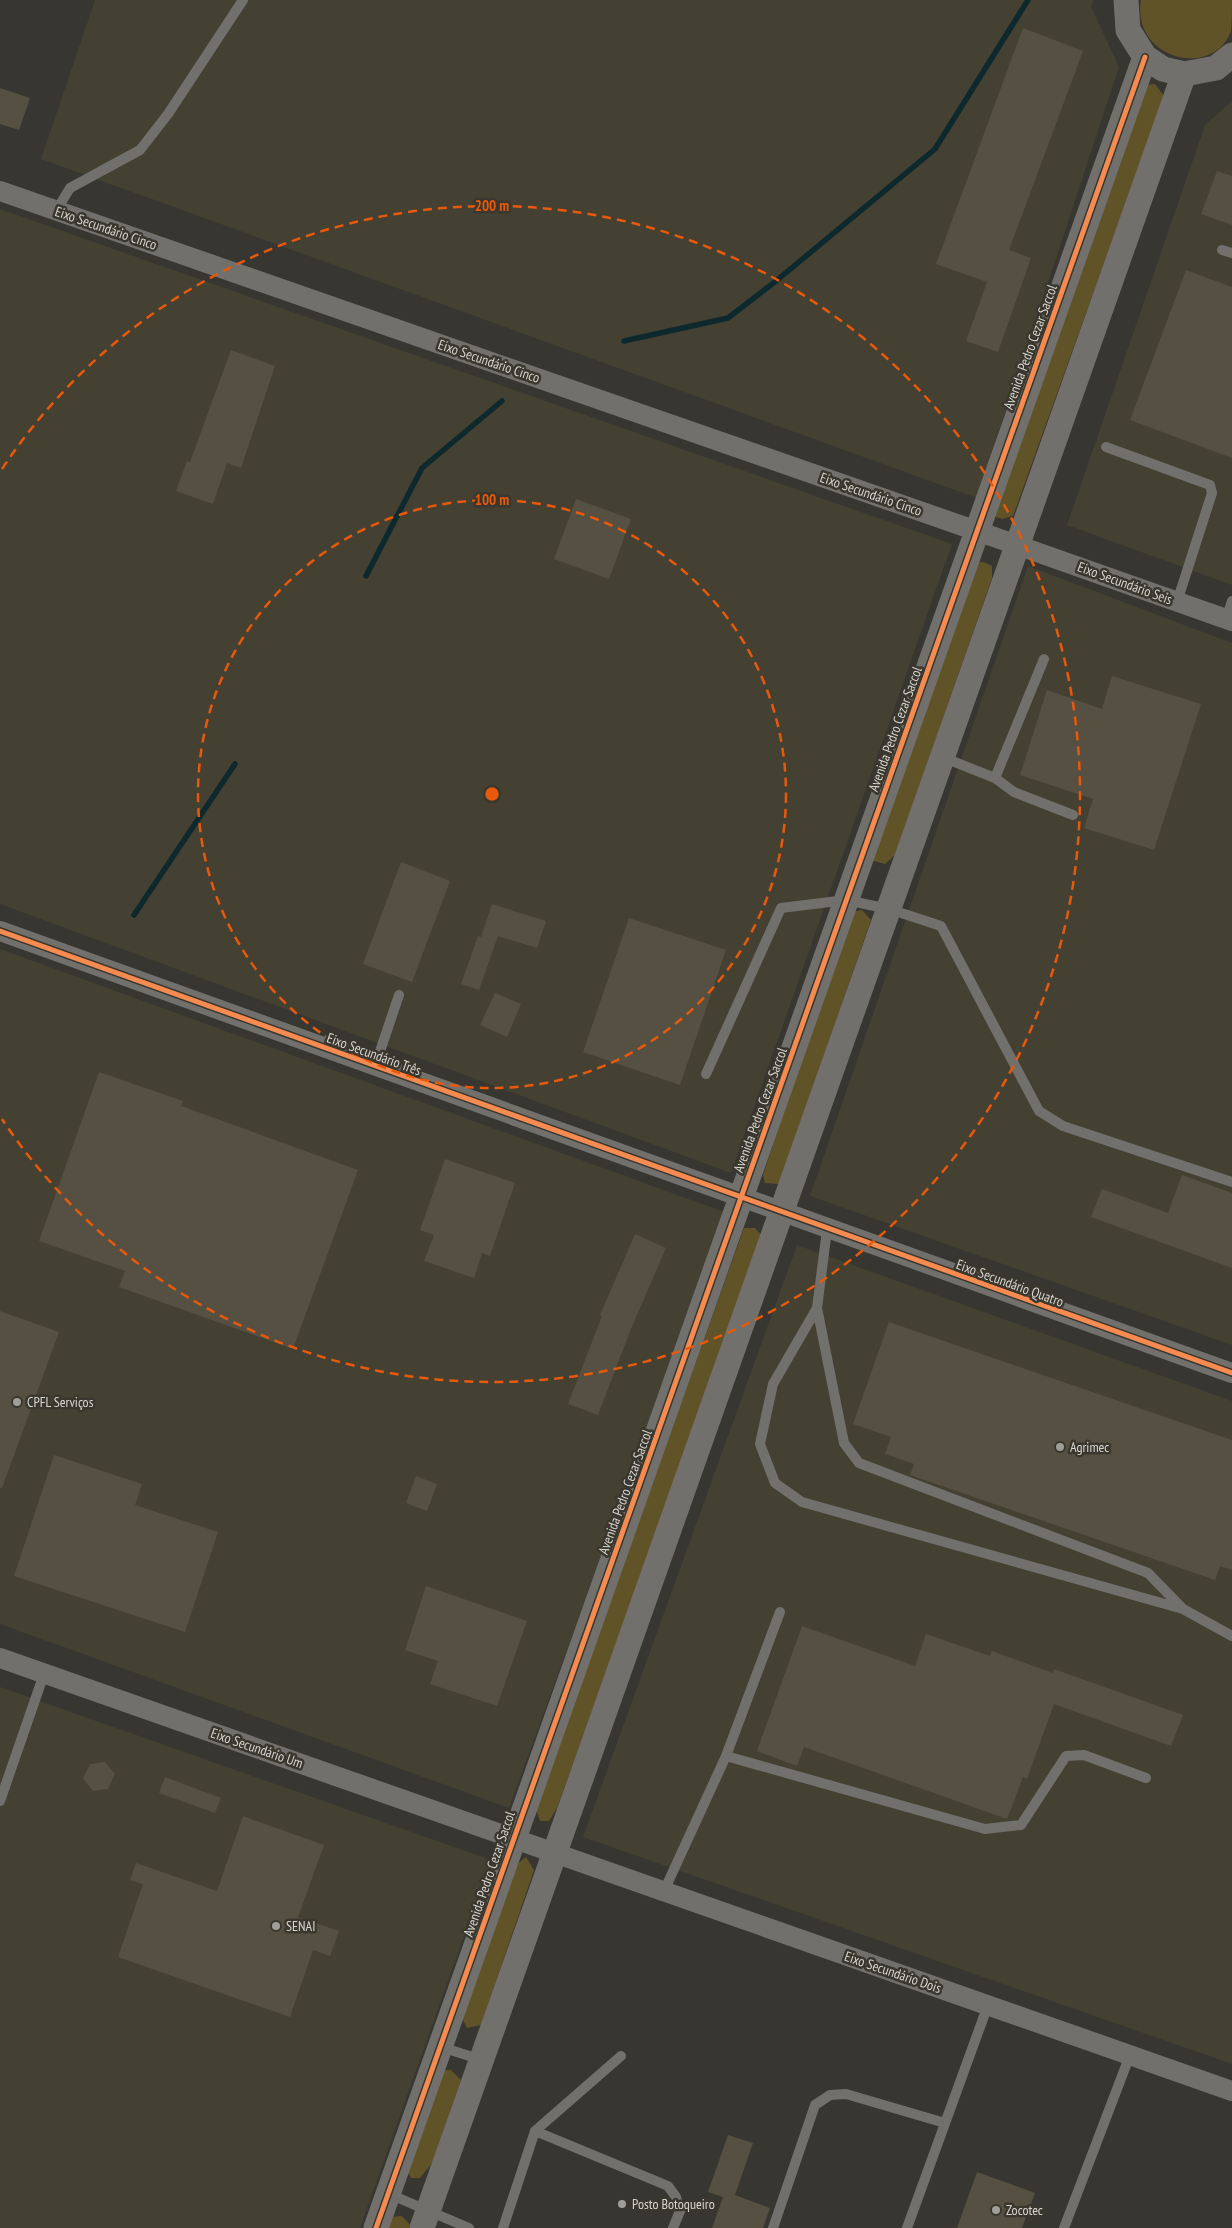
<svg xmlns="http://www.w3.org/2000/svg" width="1232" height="2228" viewBox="0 0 1232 2228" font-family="'PT Sans Narrow',sans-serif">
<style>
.built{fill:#444032}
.green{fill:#615328}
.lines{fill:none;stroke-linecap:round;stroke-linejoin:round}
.stream{stroke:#0e292e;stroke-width:5.5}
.building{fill:#555042}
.service{stroke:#71706d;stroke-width:10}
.minor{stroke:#71706d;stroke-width:20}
.tertiary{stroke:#71706d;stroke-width:25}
.cycleway-casing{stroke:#3a372e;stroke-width:8}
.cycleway{stroke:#f68b52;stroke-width:5}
.ring{fill:none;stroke:#e8590c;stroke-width:2.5;stroke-dasharray:9 6}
.poi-dot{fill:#a09e99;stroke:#3a372e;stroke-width:2}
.labels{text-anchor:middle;stroke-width:5;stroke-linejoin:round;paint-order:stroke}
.street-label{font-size:14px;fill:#d8d6d1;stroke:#3a372e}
.poi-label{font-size:14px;fill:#d8d6d1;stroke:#3a372e;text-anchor:start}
.centre{fill:#e8590c;stroke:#3a372e;stroke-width:2.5}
.ring-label{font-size:15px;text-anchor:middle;font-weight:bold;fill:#e8590c;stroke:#3a372e;stroke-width:5;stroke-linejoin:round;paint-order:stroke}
</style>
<rect width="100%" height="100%" fill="#373631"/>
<!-- built -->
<path class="built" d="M95,0h999l-3,6 28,61 -142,431 -936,-339z
M1232,101v484l-165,-60 138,-400z
M0,209l952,335 -221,629 -731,-269z
M1028,566l204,77v702l-422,-149z
M0,949l727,264 -218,595 -509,-184z
M797,1245l435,156v663l-649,-227z
M0,1687l491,173 -131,368h-360z"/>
<!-- green -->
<path class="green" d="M1141,0h91c0,9 0,23 -1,31 -18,49 -100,28 -90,-31z
M1155,84l9,12 -151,420 -11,3 -6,-2 -2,-10 150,-422z
M984,562l8,4v12l-97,277 -10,9 -11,-3 -4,-9 101,-289z
M862,910l9,10 -92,264 -14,-1 -2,-8 84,-254 4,-9z
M744,1228h11l8,9 -206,571 -8,13h-9l-4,-12z
M526,1857l8,13 -53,155 -14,3 -6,-12 54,-150z
M441,2070h10l10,10 -29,83 -12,15h-9l-5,-10z
M402,2216l8,9 -1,3h-24l5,-11z"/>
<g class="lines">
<!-- stream -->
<path class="stream" d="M624,341l104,-23 48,-37 159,-132 93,-149
M366,576l56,-108 80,-67
M134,915l101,-151"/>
</g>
<!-- building -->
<path class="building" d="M1023,28l60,23 -74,199 22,8 -33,94 -32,-11 21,-59 -51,-18z
M0,88l30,10 -11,32 -19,-6z
M1217,171l15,5v49l-31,-11z
M1186,270l46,17v171l-102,-38z
M231,350l44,16 -34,102 -14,-5 -14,41 -37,-13 11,-30 3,1z
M576,499l55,20 -22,60 -55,-20z
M1112,676l89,28 -47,146 -70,-22 9,-29 -73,-24 27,-85 55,19z
M401,862l49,19 -38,101 -49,-18z
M492,904l54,17 -9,27 -39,-12 -19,54 -18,-6 17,-48 3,1z
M629,918l97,32 -46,135 -97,-33z
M495,993l26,11 -14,33 -27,-12z
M99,1072l84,29 -2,5 177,64 -65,179 -174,-62 6,-16 -86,-30z
M445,1159l70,24 -25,73 -8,-3 -8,25 -50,-17 10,-26 -14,-5z
M1182,1175l50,18v75l-141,-51 11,-28 66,24z
M635,1234l31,14 -35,81 -33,86 -30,-11 34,-88 -2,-1z
M0,1311l59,21 -57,156h-2z
M889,1322l343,118v130l-12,-4 -5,14 -305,-105 4,-11 -29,-10 6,-17 -38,-13z
M54,1455l88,29 -7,21 83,27 -33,100 -171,-56z
M416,1476l21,8 -10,27 -21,-8z
M426,1586l101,35 -30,85 -67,-22 8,-23 -33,-11z
M802,1626l113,40 11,-32 64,22 2,-5 61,22 1,-4 129,46 -12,31 -117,-42 -27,75 -4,-2 -16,42 -203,-72 -7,19 -40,-15z
M105,1762l10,12 -7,15 -15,2 -10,-13 7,-14z
M165,1777l56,21 -6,15 -56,-20z
M243,1816l81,29 -26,72 41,14 -9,25 -17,-6 -23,67 -172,-60 25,-73 -13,-4 6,-17 81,28z
M728,2135l25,8 -18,52 35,13 -7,20h-51l11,-31 -15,-5z
M977,2172l58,21 -13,35h-65z"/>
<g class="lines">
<!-- service -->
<path class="service" d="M56,211l14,-23 70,-38 28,-36 75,-114
M1222,250l10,3
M1106,447l104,38 2,8 -35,109
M1226,619l6,-18
M1044,659l-49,119 19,14 59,23
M942,757l53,21
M375,1066l24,-71
M706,1074l75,-166 65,-8 43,9 52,17 98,185 24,15 169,56
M827,1230l-10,78 -44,76 -13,60 15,39 27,19 381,107 49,27
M817,1308l27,135 15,20 289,110 34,35
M726,1756l259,73 36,-4 45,-69 18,-1 62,23
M0,1801l44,-127
M664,1891l62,-135 54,-144
M441,2047l41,13
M535,2131l133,55 8,11 4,14 -7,17
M389,2194l80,34
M503,2228l32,-97 86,-75
M773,2228l42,-123 15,-10 16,-1 99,29
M907,2228l81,-223
M1064,2228l66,-173"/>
<!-- minor -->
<path class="minor" d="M0,191l977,340 255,90
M0,931l1232,442
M0,1658l1232,433"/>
<!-- tertiary -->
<path class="tertiary" d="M1126,0l2,30 17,27 18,12 21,5 32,-6 16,-13
M376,2228l769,-2171
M422,2228l762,-2154"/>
<!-- cycleway casing -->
<g class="cycleway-casing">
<path id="cycleway" d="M0,931l1232,442
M376,2228l769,-2171"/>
</g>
<!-- cycleway -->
<use href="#cycleway" class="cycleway"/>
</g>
<!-- distance rings -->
<g class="ring">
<circle cx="492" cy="794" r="294"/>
<path d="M2 469A588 588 0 1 1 2 1119"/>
</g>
<!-- markers -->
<g class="poi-dot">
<circle cx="17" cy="1402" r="5"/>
<circle cx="1060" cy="1447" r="5"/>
<circle cx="276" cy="1926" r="5"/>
<circle cx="622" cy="2204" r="5"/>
<circle cx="996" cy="2210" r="5"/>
</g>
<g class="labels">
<!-- street labels -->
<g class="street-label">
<text transform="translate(106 228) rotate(19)" y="5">Eixo Secundário Cinco</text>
<text transform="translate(1030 347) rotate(-70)" y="5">Avenida Pedro Cezar Saccol</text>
<text transform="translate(489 361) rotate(19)" y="5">Eixo Secundário Cinco</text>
<text transform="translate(871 494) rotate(19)" y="5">Eixo Secundário Cinco</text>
<text transform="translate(1125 583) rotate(20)" y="5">Eixo Secundário Seis</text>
<text transform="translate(895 729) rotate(-70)" y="5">Avenida Pedro Cezar Saccol</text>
<text transform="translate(374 1054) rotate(20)" y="5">Eixo Secundário Três</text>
<text transform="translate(760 1110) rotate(-70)" y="5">Avenida Pedro Cezar Saccol</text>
<text transform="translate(1010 1283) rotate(20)" y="5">Eixo Secundário Quatro</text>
<text transform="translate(625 1492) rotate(-70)" y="5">Avenida Pedro Cezar Saccol</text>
<text transform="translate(257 1748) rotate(19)" y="5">Eixo Secundário Um</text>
<text transform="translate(489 1874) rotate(-71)" y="5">Avenida Pedro Cezar Saccol</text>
<text transform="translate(893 1972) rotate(19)" y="5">Eixo Secundário Dois</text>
</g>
<!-- poi labels -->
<g class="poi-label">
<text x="27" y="1407">CPFL Serviços</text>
<text x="1070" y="1452">Agrimec</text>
<text x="286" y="1931">SENAI</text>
<text x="632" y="2209">Posto Botoqueiro</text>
<text x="1006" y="2215">Zocotec</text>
</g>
</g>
<circle cx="492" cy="794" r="8" class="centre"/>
<g class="ring-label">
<text x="492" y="211">200 m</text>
<text x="492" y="505">100 m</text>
</g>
</svg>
